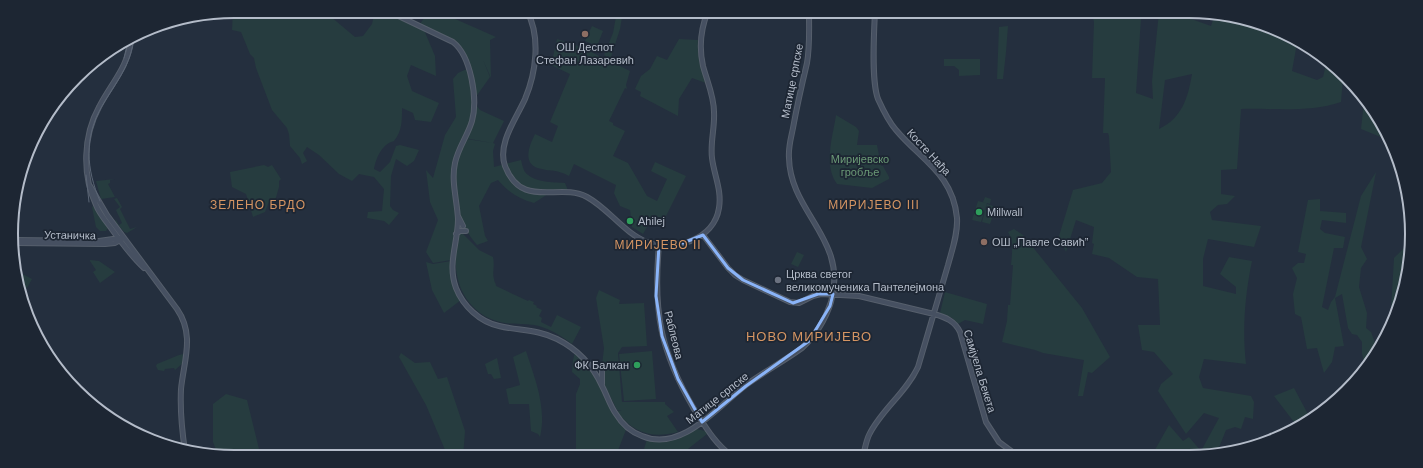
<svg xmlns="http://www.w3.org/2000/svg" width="1423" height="468" viewBox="0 0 1423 468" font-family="Helvetica,sans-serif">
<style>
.green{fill:#263c3f;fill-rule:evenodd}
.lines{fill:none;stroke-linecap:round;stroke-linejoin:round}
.secondary-casing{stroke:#565f6c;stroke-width:6}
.secondary{stroke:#465061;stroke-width:4}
.tram{stroke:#5a6575;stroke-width:1}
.marked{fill:none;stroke:#8ab4f8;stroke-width:3;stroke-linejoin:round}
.education-dot{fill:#8d6e63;stroke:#1d2633;stroke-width:1.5}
.leisure-dot{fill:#2e9e5b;stroke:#1d2633;stroke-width:1.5}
.worship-dot{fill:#6b7280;stroke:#1d2633;stroke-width:1.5}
.labels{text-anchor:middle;stroke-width:3.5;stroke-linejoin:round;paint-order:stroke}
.poi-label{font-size:11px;fill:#b4bcc9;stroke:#1d2633;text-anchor:start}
.street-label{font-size:11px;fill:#b4bcc9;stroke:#1d2633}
.park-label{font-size:11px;fill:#6b9a76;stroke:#1d2633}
.neighbourhood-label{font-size:12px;letter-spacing:1px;fill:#d59563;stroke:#1d2633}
.quarter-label{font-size:13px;letter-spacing:1px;fill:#d59563;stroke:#1d2633}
.rim{fill:none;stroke:#b4bcc9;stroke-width:2}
</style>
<rect width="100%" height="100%" fill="#242f3e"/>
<!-- green -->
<path class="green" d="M233,11h91l31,26 8,-1 9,-12 3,-13h5l44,19 11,26 1,20 -25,-11 -4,11 5,15 27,12 -8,19 -16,-2 -2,-7 -11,-5c0,13 0,23 -8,33 -12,3 -18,17 -20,28l6,3 10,-10 6,-16 4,-1 19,5 -5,11 -7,5 -11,-7 -5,17 -1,30 3,4 6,3 -10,12 -5,-4 -17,-3 1,-6 14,-1 2,-22 -10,-12 -15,-3 -7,7 -13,-7 -20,-19 -12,-8 -4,6 4,8 -5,3 -2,-6 -10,-12 -1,-12 -2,-6 -15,-18 -16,-42 -2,-10 -4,-4 -9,-22 -9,-2z
M429,11h14l10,7 43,19 -6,3 1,38 -8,-18 7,17 -17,24 7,9 24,11 -11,22 2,1 -2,7 1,16 27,-7c1,4 2,9 4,12 9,11 28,10 40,11l4,10 -21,1 -14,9c-15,-4 -26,-11 -36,-23l-7,3 -12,23 6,30 3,5 -11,4c-8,-9 -14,-19 -18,-30 -3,-9 -5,-43 -3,-53 2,-8 6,-16 10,-23l27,4 -29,-5 -10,22 -1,10 4,49 -6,41 -18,3 -7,-11 12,-32 -8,-18 -4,-32 7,8 12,-43 11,-18 -3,-38 5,-6 13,-6c-3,-7 -6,-17 -12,-22 -10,-10 -27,-15 -39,-21z
M617,11h6l-3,18 -9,28 -3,1 -4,-3 9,-22z
M1119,11h9l-1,3 14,4 -5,75 17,6 -1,-18 7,-69 18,2 34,12 4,-12 31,5 51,24 -5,28 25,9 6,-3 4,-17 16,18 -2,24c-32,11 -68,6 -100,7l-4,60 -16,1v24l14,2 -8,8 -9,1 -8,7 2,8 49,6 -7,21 -46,-8 -5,20v27l33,8v-7l-16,-13 9,-17 23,4c-7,34 -10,68 -6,103l-42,-5 -5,18 4,11 48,8 3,6 -1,17 -8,-2 -4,12 -6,-2 -9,3 -10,25h-64l17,-30 14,16 6,-4 12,14 18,-33 -15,-5 -18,21 -28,-43 3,-7 12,-10 -19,-22 -12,-2 -4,-25h22l-2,-46 -21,-2 -28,-19 -17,-4 2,-10 -2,-1 2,-16 -18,-7 -10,32 -7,-16 14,-46 29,-7 9,-11 -2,-36 -1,-3h-5l2,-55h-13l2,-56 -2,-7h26zM1192,74c-4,24 -10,44 -33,55l6,-49z
M592,26l11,5 -6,15 -12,-5z
M1008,26l-2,26 -3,27h-6l2,-52z
M557,39l24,8 49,24 -4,14 1,4 -2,-1 -16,33 4,2v2l12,6 -12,25 15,7 19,33 10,5 10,-22 -16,-8 4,-9 31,14 -22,44 -10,-5 -11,19 -11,-7 -2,-17 -10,-4 -6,-13 2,-8 -42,-21 -5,12c-13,-7 -15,-4 -27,-7 -21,-3 -13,-23 -7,-35l17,8 6,-16 -8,-4 20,-48 -19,-9z
M679,39l19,1c-1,16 3,28 8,43l-14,-5 -13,21 -1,17 -38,-20 1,-4 -6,-3 6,-13 9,-7 7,-13 10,4z
M944,59h36v16l-21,1v-6l-5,-4h-10z
M1364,102l18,20 6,18 -27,-11z
M836,115l20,12 3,4 -2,14h20l4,21h2l6,11v2l-17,9 -35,-4c-14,-19 -4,-48 -1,-69z
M264,165l4,2 4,-2 9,14 -2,2v6l-4,14 -5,-2 -5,13 -12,5 -7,-23 -14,-7 -2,-15z
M1376,172l-15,75 6,12 -6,9 -2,19 8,26 -1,15 5,4 7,19 -13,15 -3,-12v-12l-5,-7 -5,-1 -4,-6 -6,-34 -7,4 9,48 -9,1 -3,15 -8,11 -7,-25 -10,1 -6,-32 -6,-3 -2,-20 4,-16 -5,-10 6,-5h6l2,-9 -8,-2 10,-52 12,-1v12l26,2v10l-24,-3 -2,9 5,4 20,4 -2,11h-9l-12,59 6,3 3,-8 4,-5 26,-101z
M115,179l-5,1v3l-2,1 7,13 -14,2 -5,-18z
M985,197l6,2 -1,5 -3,-1 -6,19 -9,-2 6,-19 8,2 -3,-1z
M117,198l5,9 -2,2 10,20 7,-2 -10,6 -3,-1 -9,-11 1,-1 3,5 3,-2 -6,-13 4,-3 -6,-8z
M987,204l9,3 -6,17 -8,-2z
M93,206l15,22 -2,3h-6l-4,-4 -4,-20z
M1014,229l9,6 59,73 28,49 -18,16 -4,-1 -5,24h-5l6,-36 -41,-7 -8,-3 -33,-8 5,-21 1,-16h2l3,-40h-2c1,-11 3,-24 -3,-33z
M462,233l17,17 14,7c2,8 -1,17 1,22 0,3 2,4 2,7l32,15 1,-1 5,2 -1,2 4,2 -1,1 6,3 -3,6 3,2 -1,4 10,5 6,-12 24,12 -9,17c-10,-8 -25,-17 -38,-19 -12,-2 -23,0 -34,-3 -40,-11 -51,-51 -41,-87z
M1407,245l-3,46 -14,35 4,-68z
M797,252l7,3 -6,12 -7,-3z
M90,260l9,1 16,11 -15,11 -7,-11 3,-2 -6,-9z
M451,261v10l10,29 -17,13 -12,-23 -6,-28 7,2z
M17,271l15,8 -5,9 -9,-5z
M599,290l21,10 -1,4 25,-1 3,43 -25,1 -4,6 4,49h43v2l9,8 -7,4 11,16c-27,7 -44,1 -62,-21h6l-5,-1 -12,-24 -3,-21 2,-17 -8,-50z
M945,292l42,12 -4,20 -18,-4 -7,4 -6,-6 -12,-5z
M526,351c9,28 21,57 14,86l-2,-3 -7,-3 -2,-27h-20l-3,-15 14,-4 -7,-28z
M652,351l4,48 -32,2 -5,-47z
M575,352l10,10 9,13 16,29 17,23 -10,26 7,3h-48v-62l4,-10v-5l-8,-7 1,-12z
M401,353l14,10 15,-1 8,17 9,-2 18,54 -2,26h-15l-22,-52 -27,-48z
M184,354l-1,9 -8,7 -1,-2 -9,1 -1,2 -6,-1 -2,-4 1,-2 22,-9z
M497,358l4,20 -7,1 -3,-5h-3l-3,-10z
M1294,388l16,30 -13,8 -23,-30z
M226,394l21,6 12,49 -4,3 -2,5h-14l-1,-1 -4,1 -16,-2 -5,-13v-38z
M697,429l8,2 2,3 -28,22h-37l5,-17c21,5 32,0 50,-10z
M522,450l19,2 2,4h-23z"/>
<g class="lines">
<!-- secondary casing -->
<g class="secondary-casing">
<path id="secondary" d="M388,11l65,31c18,14 25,57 19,79 -4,14 -14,27 -17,42 -4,18 2,37 3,56 0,24 -11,45 -2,69 7,18 24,34 43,38 20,5 38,3 58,13 20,10 36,27 45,47 5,9 8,20 14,28 6,10 15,18 26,22 40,17 76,-30 104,-51 18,-13 38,-24 56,-37 14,-13 23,-27 29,-46 18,-62 -41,-89 -42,-144 -1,-10 2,-20 4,-30 4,-22 9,-44 14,-65 3,-17 2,-35 2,-52
M527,11c14,26 9,62 -2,88 -9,20 -28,45 -20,67 17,44 54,16 82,31 22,12 37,36 60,45 27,10 67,-2 72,-34 3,-18 -5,-33 -7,-50 -2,-15 3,-31 2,-46 0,-16 -7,-31 -11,-46 -4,-18 -2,-38 5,-55
M131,39c-3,29 -20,44 -32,68 -16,29 -17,68 -3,98 3,8 9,15 15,23 10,14 20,28 33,40
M90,186l17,29 70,94c18,26 7,51 4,80 -1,20 1,42 4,62
M458,216l5,10
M456,234l4,-3h6
M703,235l25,33 7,7 8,5 47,22 9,1 14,-7 8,-2 38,2 75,18c11,3 21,7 26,18l26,90 13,20 19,14
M15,240l84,1 21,-3
M15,243l90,1 10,-1 7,-4
M659,245c-6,66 1,106 35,164 11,17 21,35 38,47
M602,366v18
M863,456c2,-7 3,-15 6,-21 12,-25 37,-42 49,-68 10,-34 20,-67 30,-102 4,-15 10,-31 9,-47 -4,-44 -36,-58 -61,-88 -8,-9 -13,-20 -18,-31 -7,-19 -4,-66 -3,-88"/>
</g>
<!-- secondary -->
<use href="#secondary" class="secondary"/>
<!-- tram -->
<path class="tram" d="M124,58l4,-17
M86,175l3,27
M100,201c-14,-32 -16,-64 2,-95 13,-22 30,-42 32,-69"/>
</g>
<!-- marked area -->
<path class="marked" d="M703,235l25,33 15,12 50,23 25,-9h15l-3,12 -21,35 -63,45 -44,36 -24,-43 -16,-43 -6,-40 3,-51 24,-2z"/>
<!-- markers -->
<g class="education-dot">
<circle cx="585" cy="34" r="4"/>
<circle cx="984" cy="242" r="4"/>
</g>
<g class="leisure-dot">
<circle cx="979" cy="212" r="4"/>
<circle cx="630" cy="221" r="4"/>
<circle cx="637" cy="365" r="4"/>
</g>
<circle class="worship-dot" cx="778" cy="280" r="4"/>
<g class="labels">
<!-- poi labels -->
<g class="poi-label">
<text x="585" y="51" text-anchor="middle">ОШ Деспот<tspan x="585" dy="13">Стефан Лазаревић</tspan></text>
<text x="987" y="216">Millwall</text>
<text x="638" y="225">Ahilej</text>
<text x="992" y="246">ОШ „Павле Савић”</text>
<text x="786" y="278">Црква светог<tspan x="786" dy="13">великомученика Пантелејмона</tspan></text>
<text x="629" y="369" text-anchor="end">ФК Балкан</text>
</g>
<!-- street labels -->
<g class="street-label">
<text transform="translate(792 81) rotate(-79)" y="4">Матице српске</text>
<text transform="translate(929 152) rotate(47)" y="4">Косте Нађа</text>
<text transform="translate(70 235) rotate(1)" y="4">Устаничка</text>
<text transform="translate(674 335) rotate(76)" y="4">Раблеова</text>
<text transform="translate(980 371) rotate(73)" y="4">Самјуела Бекета</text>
<text transform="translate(717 398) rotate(-38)" y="4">Матице српске</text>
</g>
<!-- park labels -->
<g class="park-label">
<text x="860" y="163">Миријевско<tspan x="860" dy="13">гробље</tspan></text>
</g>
<!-- neighbourhood labels -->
<g class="neighbourhood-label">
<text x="258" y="209">ЗЕЛЕНО БРДО</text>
<text x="874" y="209">МИРИЈЕВО III</text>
<text x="658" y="249">МИРИЈЕВО II</text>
</g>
<!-- quarter labels -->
<g class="quarter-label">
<text x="809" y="341">НОВО МИРИЈЕВО</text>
</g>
</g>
<!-- crop -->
<path d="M0 0H1423V468H0ZM234 18H1189A216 216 0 0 1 1405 234V234A216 216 0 0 1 1189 450H234A216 216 0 0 1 18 234V234A216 216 0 0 1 234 18Z" fill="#1d2633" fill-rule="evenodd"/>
<path class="rim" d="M234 18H1189A216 216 0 0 1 1405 234V234A216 216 0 0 1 1189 450H234A216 216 0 0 1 18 234V234A216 216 0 0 1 234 18Z"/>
</svg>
